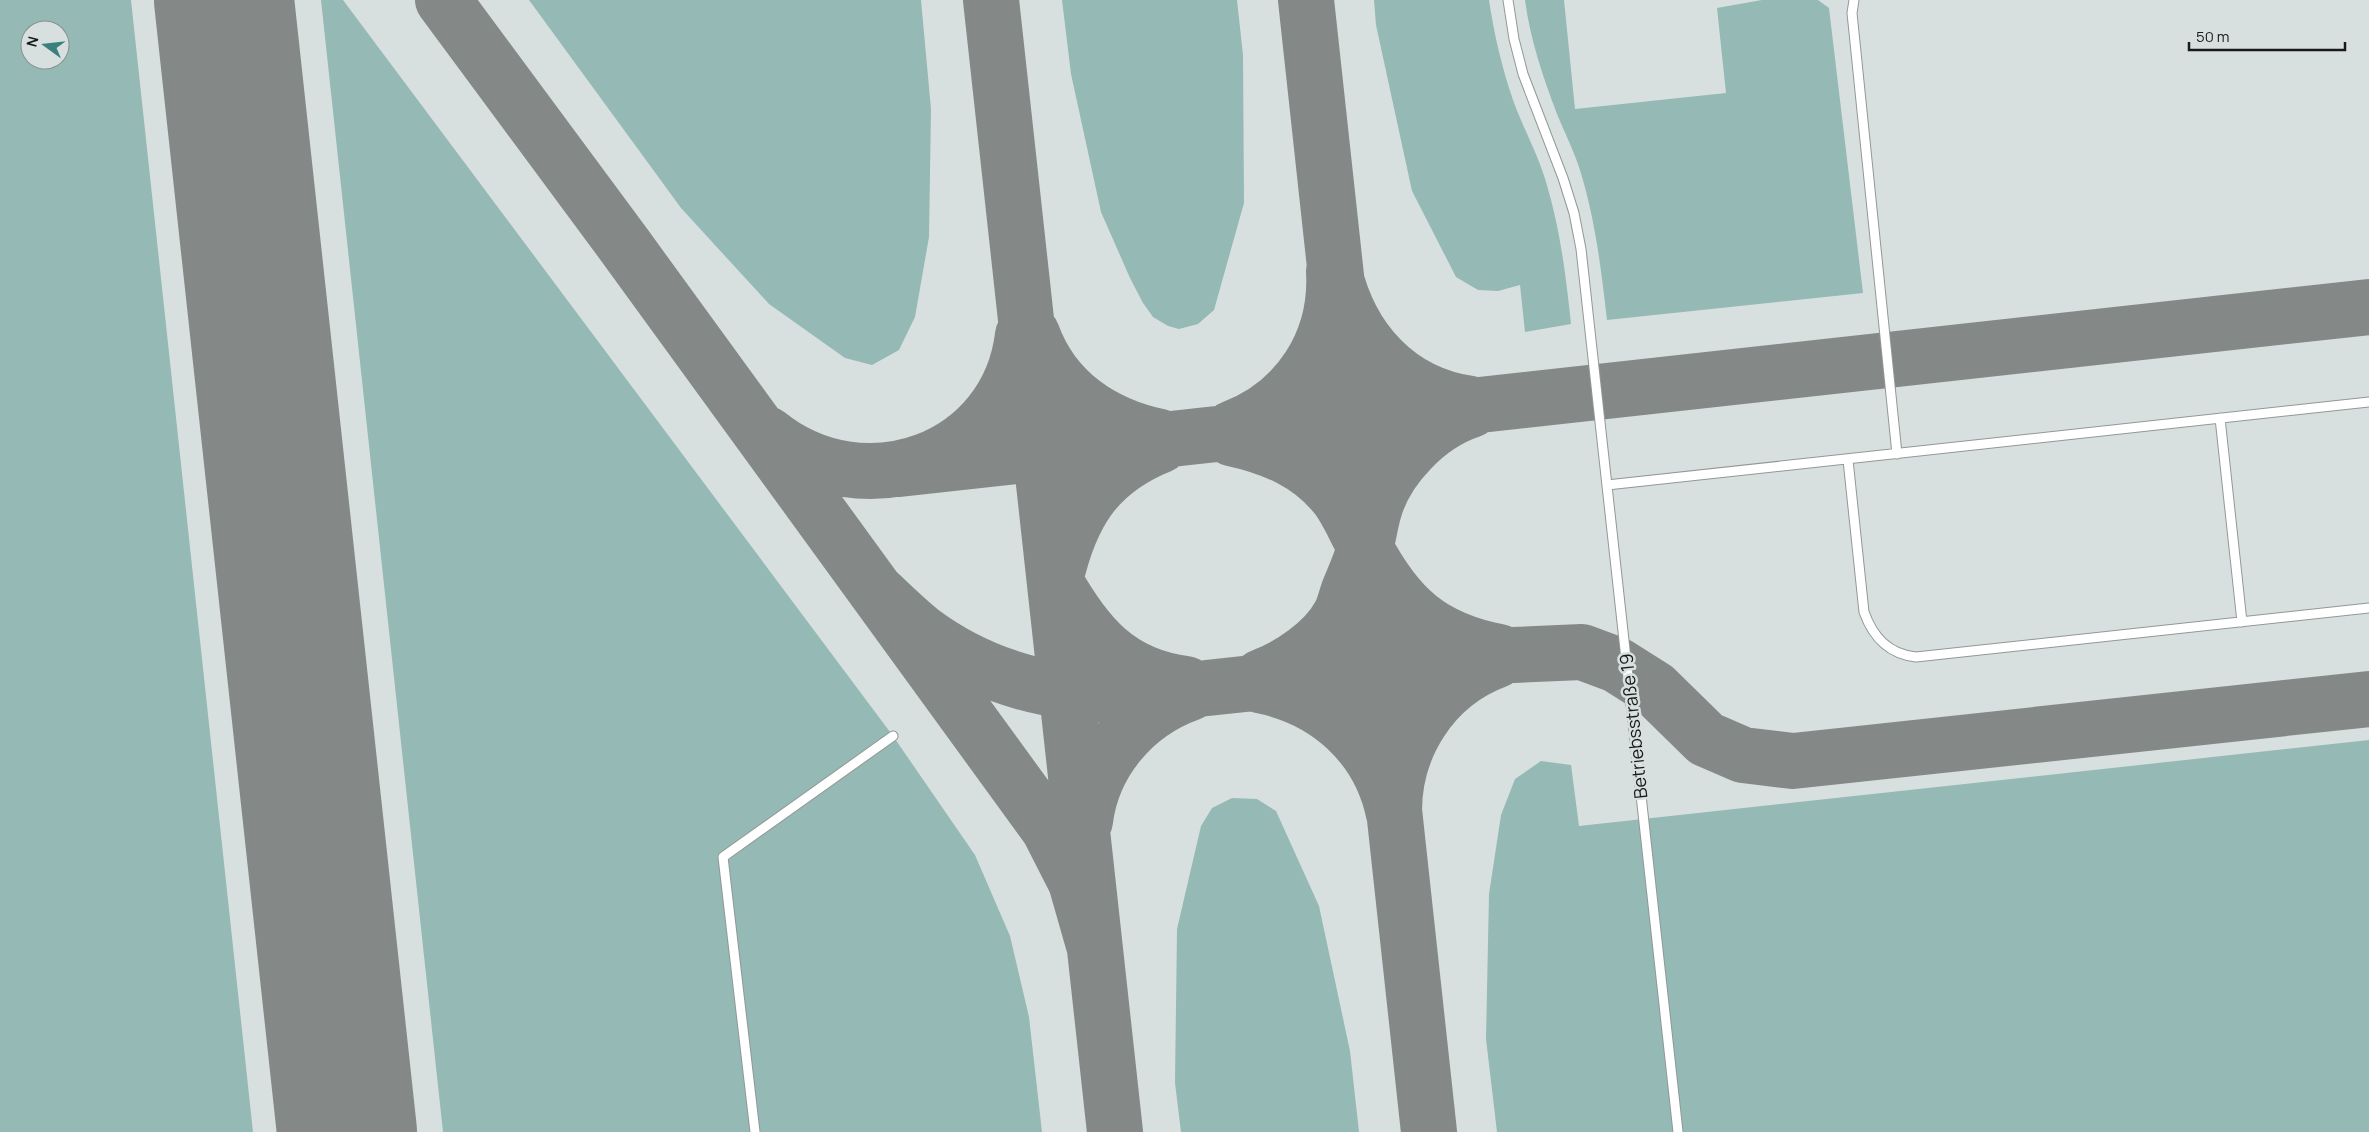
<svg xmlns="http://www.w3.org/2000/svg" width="2369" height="1132" viewBox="0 0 2369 1132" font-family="Manrope,sans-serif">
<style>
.green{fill:#95b9b5;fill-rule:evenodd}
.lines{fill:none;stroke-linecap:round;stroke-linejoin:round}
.taxiway{stroke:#848988;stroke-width:56}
.runway{stroke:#848988;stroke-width:140}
.service-casing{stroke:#919897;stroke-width:11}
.service{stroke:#fff;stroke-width:9}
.labels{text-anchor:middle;stroke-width:5;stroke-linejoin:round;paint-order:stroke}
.street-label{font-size:18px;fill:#171a19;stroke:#d8e0df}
</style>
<rect width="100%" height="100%" fill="#d8e0df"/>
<!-- green -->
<path class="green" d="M0,0h131l122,1132h-253zM30,30h30v30h-30z
M321,0h22l550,736 82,119 35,81 19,81 13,115h-599z
M529,0h392l10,109 -2,128 -14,80 -16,33 -27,15 -27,-7 -76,-54 -88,-96z
M1062,0h175l6,55 1,148 -30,107 -16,14 -19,5 -11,-3 -15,-9 -10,-14 -13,-25 -29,-66 -30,-138z
M1374,0h115c5,34 13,68 24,100 10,28 25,54 33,82 14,46 20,94 25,142l-46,8 -5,-47 -22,6 -20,-1 -22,-13 -44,-86 -36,-166z
M1525,0h39l11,109 151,-16 -9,-85 45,-8h56l11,8 34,285 -256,27c-6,-52 -12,-103 -28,-153 -6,-18 -15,-36 -22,-53 -14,-37 -27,-75 -32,-114z
M2369,740v392h-872l-11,-93 3,-145 12,-79 14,-36 26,-18 30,4 8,61z
M1232,798l25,1 19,12 43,95 31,145 9,81h-178l-6,-49 2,-154 24,-103 11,-18z"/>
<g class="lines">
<!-- taxiway -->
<path class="taxiway" d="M443,0l182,246 424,583 27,53 18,63
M991,0l124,1132
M1306,0l123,1132
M1032,334c21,58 70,91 128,103
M1231,429c67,-25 107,-87 103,-158 16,69 64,123 137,133
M767,434c96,78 241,27 256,-99
M1231,438c42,9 80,25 107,60 11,15 18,33 27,49 32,61 66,92 134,105
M1161,445c-65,26 -91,69 -106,136 31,55 64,95 131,103
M899,469l1470,-162
M875,590c15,14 29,28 45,41 65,49 142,67 222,64l371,-40 69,-3 35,13 38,24 51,50 37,16 50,6 576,-62
M1261,677c28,-10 64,-34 79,-62 4,-7 6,-17 9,-25 6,-14 12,-28 16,-42 4,-13 5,-25 9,-38 12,-43 54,-86 97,-100
M1259,685c68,13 121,60 135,129 -1,-67 38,-130 103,-154
M1085,821c7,-59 49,-108 105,-128"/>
<!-- runway -->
<path class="runway" d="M224,0l123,1132"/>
<!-- service casing -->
<g class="service-casing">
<path id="service" d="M1508,0l6,39 9,35 40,104 11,35 7,36 97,883
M1854,0l-2,13 45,441
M2220,418l22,204
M1848,460l16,152c9,25 24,42 52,45l453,-49
M1607,485l762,-83
M755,1132l-32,-275 170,-121"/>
</g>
<!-- service -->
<use href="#service" class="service"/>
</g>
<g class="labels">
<!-- street labels -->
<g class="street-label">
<text transform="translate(1634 726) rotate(-96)" y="6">Betriebsstraße 19</text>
</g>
</g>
<!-- north arrow -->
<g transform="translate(45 45) rotate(285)"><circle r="24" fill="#d8e0df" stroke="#8b9190"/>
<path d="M0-4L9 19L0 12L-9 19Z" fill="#3a817b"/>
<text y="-8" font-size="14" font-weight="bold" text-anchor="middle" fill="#171a19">N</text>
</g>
<!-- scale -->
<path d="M2189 42v8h156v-8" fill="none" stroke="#171a19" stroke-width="2.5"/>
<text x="2196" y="42" font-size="15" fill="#171a19" stroke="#d8e0df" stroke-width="4" paint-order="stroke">50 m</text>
</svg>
